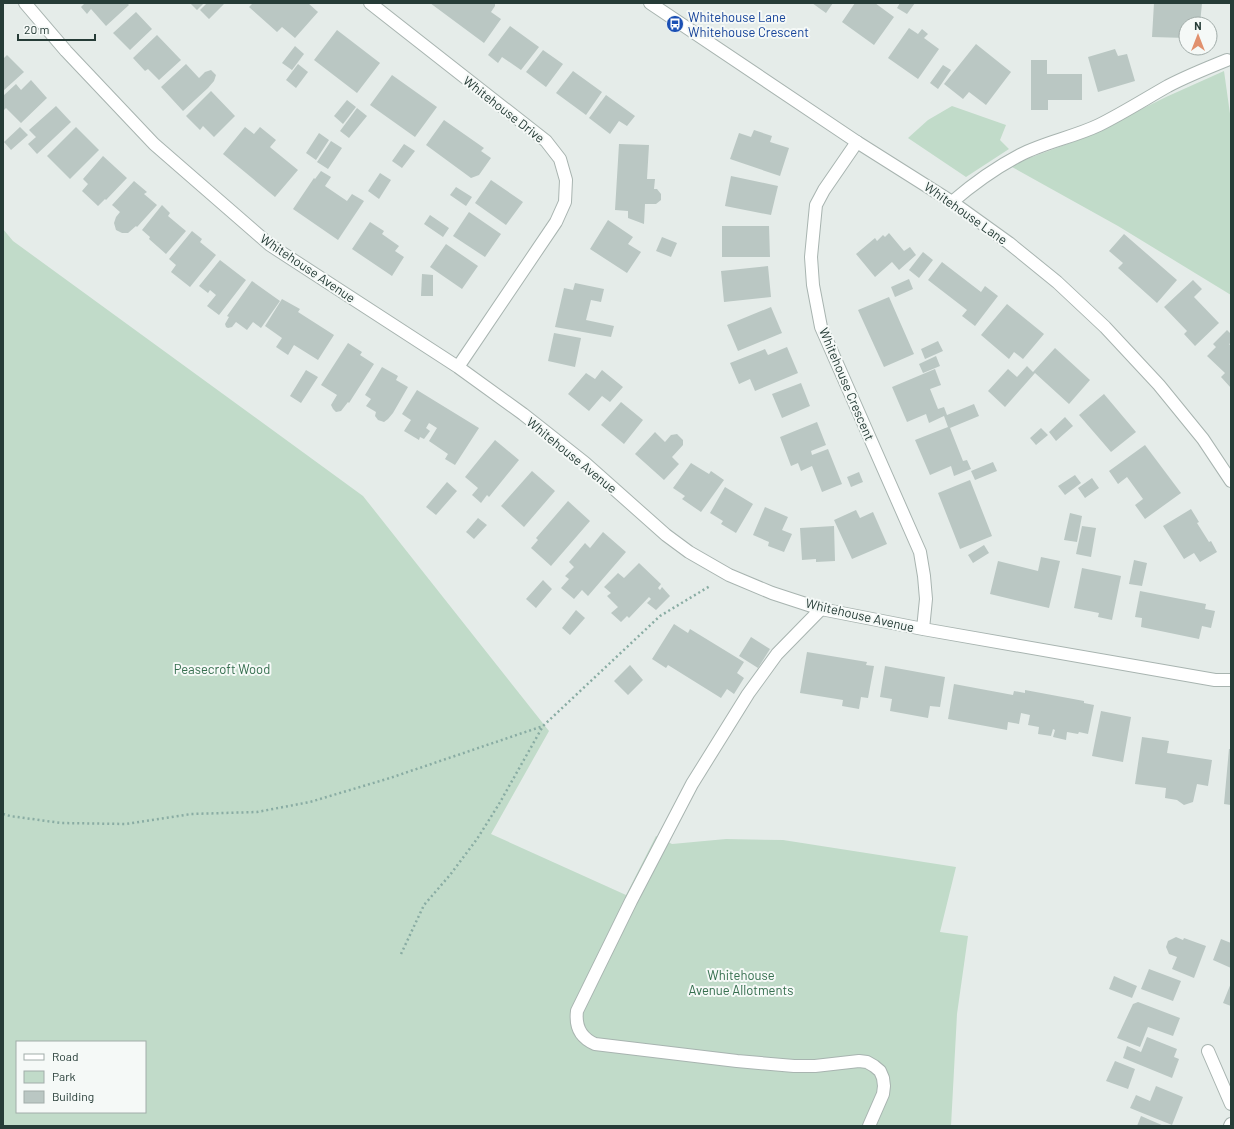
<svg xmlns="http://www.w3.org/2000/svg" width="1234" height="1129" viewBox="0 0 1234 1129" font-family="Barlow,sans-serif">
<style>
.green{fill:#c1dbc9;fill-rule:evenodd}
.building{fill:#bac7c3}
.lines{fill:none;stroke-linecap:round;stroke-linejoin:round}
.service-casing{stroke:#a8b4b0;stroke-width:14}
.minor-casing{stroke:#a8b4b0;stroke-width:14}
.tertiary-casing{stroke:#a8b4b0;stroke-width:14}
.path{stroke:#89aca3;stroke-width:2.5;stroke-dasharray:2 3;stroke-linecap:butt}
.service{stroke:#fff;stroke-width:12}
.minor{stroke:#fff;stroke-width:12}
.tertiary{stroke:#fff;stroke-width:12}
.labels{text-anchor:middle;stroke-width:4;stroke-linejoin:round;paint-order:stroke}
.transit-label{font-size:13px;fill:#164399;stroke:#f5f9f7;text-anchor:start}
.street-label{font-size:13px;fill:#263c37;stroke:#f5f9f7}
.park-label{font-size:13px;fill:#356e4e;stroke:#f5f9f7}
</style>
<rect width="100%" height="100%" fill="#e5ece9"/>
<!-- green -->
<path class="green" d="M1224,71l7,50v174l-113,-69 -106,-59 9,-6 60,-22 85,-42z
M952,106l54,19 -6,15 9,9 -43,28 -58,-39 20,-18z
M3,229l10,12 350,255 186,235 -58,103 135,61 30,-59 16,8 54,-5 57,1 173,27 -16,65 28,4 -11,78 -6,112h-948zM17,1042h128v70h-128z"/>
<!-- building -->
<path class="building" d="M85,3h42l2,2 -23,21 -15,-17 -4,5 -6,-7z
M190,3h14l-7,7z
M207,3h16l1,1 -15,15 -9,-9z
M253,3h55l10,9 -23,26 -13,-11 -5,5 -28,-25z
M430,3h65v3l-4,6 10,7 -17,24z
M812,3h21l-7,10z
M855,3h20l19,14 -20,28 -32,-23z
M900,3h15l-8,11 -10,-6z
M1154,3h48l-2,21h-14v14l-34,-1z
M136,12l16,17 -22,21 -17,-17z
M510,26l29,21 -18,23 -19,-13 -4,6 -10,-8z
M909,28l9,6 4,-5 6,5 -4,4 15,11 -21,30 -30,-21z
M337,30l43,33 -23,30 -43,-33z
M157,35l24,25 -22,20 -11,-11 -3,2 -12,-13z
M976,44l35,28 -25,33 -17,-13 -6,7 -19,-15z
M295,46l9,8 -12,16 -10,-7z
M1115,49l3,7 9,-2 8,27 -37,11 -10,-35z
M543,50l20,14 -17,23 -20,-15z
M7,55l17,17 -21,19v-32z
M1031,60h16v14h35v26h-34v10h-17z
M186,64l13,14 6,-6 6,-2 5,5 -2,6 -6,7 -25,23 -22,-24z
M298,64l10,8 -12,16 -10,-8z
M943,65l8,5 -13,19 -8,-6z
M573,71l29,21 -16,23 -30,-22z
M392,75l45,32 -22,30 -45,-32z
M31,80l16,18 -26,25 -15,-15 -3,3v-15l13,-12 5,6z
M211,91l24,25 -21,21 -11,-11 -3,4 -14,-14z
M606,95l29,21 -8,10 -8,-5 -9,13 -21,-16z
M347,100l9,7 -13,17 -9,-8z
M56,106l15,16 -34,32 -9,-10 8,-7 -7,-7z
M357,108l10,8 -18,22 -9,-7z
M444,120l40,28 -3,3 10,7 -12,17 -8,3 -45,-33z
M20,127l8,8 -17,15 -7,-8z
M76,127l23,23 -29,29 -23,-23z
M245,127l9,7 6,-7 16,13 -6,7 1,1 27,22 -23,27 -52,-43z
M754,130l18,6 -2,6 19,6 -9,28 -50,-17 9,-26 12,4z
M319,133l10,7 -13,20 -10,-7z
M331,141l11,7 -14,21 -11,-7z
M404,144l11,7 -13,17 -10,-7z
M619,144l30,1 -2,34h8l-1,10h3l4,5v6l-5,4h-11l-1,20 -16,-6v-7l-13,-1z
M103,156l24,22 -21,22 -1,-1 -7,7 -16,-15 6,-7 -5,-5z
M321,171l10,6 -6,9 22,15 5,-7 12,7 -26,39 -45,-31 21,-31 1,1z
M380,173l11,7 -12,19 -11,-8z
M731,176l47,10 -7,29 -46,-9z
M491,180l32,22 -17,23 -31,-22z
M134,181l13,11 -3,2 13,11 -20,22 -1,-1 -8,7h-6l-6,-3 -2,-7 2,-6 4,-5 -8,-7z
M456,187l16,10 -6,9 -16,-11z
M162,205l8,8 -2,3 18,15 -20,23 -17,-15 1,-2 -8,-7z
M469,212l32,22 -16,23 -32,-21z
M430,215l19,13 -6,9 -19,-13z
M608,220l25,17 -5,7 13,8 -14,21 -37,-24z
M370,222l14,9 -2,3 17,12 -4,5 9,6 -12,19 -40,-27z
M722,226h47l1,31h-48z
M192,231l10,8 -2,3 16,13 -26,32 -19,-15 5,-7 -7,-6z
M889,233l15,18 6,-4 6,8 -17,15 -7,-8 -17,15 -19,-23 19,-16 2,3 6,-6 2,2z
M1124,234l53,46 -20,23 -39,-35 5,-5 -14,-12z
M662,237l15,6 -6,14 -15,-6z
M446,244l32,22 -16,23 -32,-22z
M923,252l10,8 -14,18 -10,-8z
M220,260l26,20 -27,35 -12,-9 9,-11 -6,-5 -2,3 -9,-7z
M942,262l39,30 4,-6 13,10 -23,30 -13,-10 5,-6 -39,-30z
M768,266l3,31 -47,5 -3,-31z
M422,274l11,1v21h-12z
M909,279l4,10 -18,8 -4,-10z
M1193,280l9,9 -8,8 25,26 -24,23 -11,-12 3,-3 -23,-24z
M252,281l28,20 -19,27 -8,-6 -6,8 -11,-8 -4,5 -4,1 -2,-1 -1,-3 4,-7 -2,-1z
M575,283l29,6 -3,13 -10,-2 -5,20 28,6 -3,11 -56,-10 9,-39 9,2z
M889,297l25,57 -30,13 -26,-57z
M282,299l18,10 -2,3 36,23 -16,25 -24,-15 -6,10 -12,-8 6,-9 -17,-12z
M1007,304l37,30 -21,25 -9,-7 -5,7 -28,-24z
M771,307l11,26 -44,18 -11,-26z
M1227,330l4,4v9l-2,1 2,2v42l-10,-11 4,-4 -18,-17 9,-9 -3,-3z
M554,333l27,5 -6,29 -27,-6z
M938,341l5,10 -18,8 -4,-10z
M348,343l14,9 -2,3 14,9 -25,39 -1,-1 -7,9 -5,1 -3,-3 -2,-4 6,-10 -16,-10z
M787,347l11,26 -43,18 -5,-12 -11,5 -9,-21 35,-14 3,6z
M1055,348l35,32 -21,24 -34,-31 -30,34 -17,-16 20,-22 9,8 10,-11 6,6z
M936,356l4,10 -17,7 -4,-9z
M382,367l16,9 -2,4 12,7 -15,26 -5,6 -4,3 -6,-2 -3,-4 1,-4 -10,-6 5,-7 -6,-4z
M935,369l6,16 -11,4 8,20 6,-2 3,8 27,-11 5,12 -29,12 13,33 4,-1 4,9 -17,7 -3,-10 -21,9 -15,-35 33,-13 -4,-11 -15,7 -3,-9 -19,8 -15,-35z
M306,370l12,7 -17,26 -11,-7z
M602,370l21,17 -13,15 -8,-6 -13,15 -21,-17 18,-21 9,6z
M801,383l9,23 -28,12 -10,-24z
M417,390l62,38 -24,37 -10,-6 3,-5 -19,-13 8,-13 -8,-5 -3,5 4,3 -6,8 -4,-2 -1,3 -15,-9 7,-11 -9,-6z
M1104,394l32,38 -25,20 -32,-37z
M621,402l22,18 -19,24 -23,-19z
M1065,417l8,9 -17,15 -7,-9z
M817,422l9,23 -15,6 1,4 16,-6 14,35 -20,8 -10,-26 -11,5 -3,-8 -7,3 -11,-29z
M1041,428l7,7 -12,10 -6,-7z
M655,432l10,10 6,-7 6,-1 6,6v5l-11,12 7,7 -15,16 -29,-26z
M495,440l24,20 -30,37 -2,-2 -6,8 -9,-8 6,-7 -13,-11z
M1145,445l36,48 -36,26 -10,-14 8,-6 -16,-22 -9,7 -9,-13z
M993,462l4,9 -22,9 -4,-9z
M691,463l18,11 2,-3 13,9 -23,32 -19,-13 3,-3 -12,-8z
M532,471l23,20 -31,36 -23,-21z
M859,472l4,10 -12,5 -4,-10z
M1075,475l6,8 -16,12 -7,-9z
M1092,478l7,10 -14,10 -7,-10z
M970,480l22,56 -32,13 -22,-56z
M447,482l10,9 -21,24 -10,-8z
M725,487l28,17 -17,29 -15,-9 2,-3 -13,-8z
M568,501l22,20 -39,45 -20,-18 7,-8 -2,-2z
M765,507l23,10 -6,13 10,4 -8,18 -16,-6 1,-4 -16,-7z
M1191,509l8,13 -2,1 12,19 2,-1 6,11 -17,10 -6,-9 -10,6 -21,-33z
M856,510l4,8 13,-6 14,32 -35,15 -18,-39z
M1070,513l12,3 -5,26 -13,-2z
M478,518l9,7 -13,14 -8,-7z
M834,526l1,35 -19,1v-3l-14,1 -2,-32z
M1082,526l14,2 -5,29 -15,-3z
M603,532l23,20 -38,44 -6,-6 -8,9 -13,-11 8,-9 -4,-3 9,-9 -5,-5 16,-19 5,5z
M984,545l5,8 -16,10 -5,-8z
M1041,557l19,4 -11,47 -59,-14 8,-33 40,10z
M1134,560l13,3 -5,23 -13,-2z
M639,563l22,21 -3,4 2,2 2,-3 8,9 -14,14 -9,-7 4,-4 -2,-2 -20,21 -2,-2 -6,6 -10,-9 7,-6 -11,-11 4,-3 -7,-6 14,-14 6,5z
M1082,568l39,8 -9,44 -14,-3 1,-4 -25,-5z
M543,580l9,9 -16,19 -10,-9z
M1140,591l66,13 -1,5 10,2 -4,17 -9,-2 -3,13 -58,-12 1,-9 -7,-1z
M576,610l9,8 -15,17 -8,-7z
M674,624l14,9 2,-4 54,33 -7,11 7,5 -10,16 -7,-5 -6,9 -53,-33 -2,3 -14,-9z
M751,637l19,12 -12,19 -19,-12z
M807,652l60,10 -1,3 8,1 -6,32 -7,-1 -2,12 -17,-3 1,-6 -43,-7z
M630,665l13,15 -15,15 -14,-14z
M885,666l60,11 -5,30 -10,-1 -2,12 -38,-7 2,-12 -12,-2z
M954,684l59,11 1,-4 11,2v-3l59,11v2l10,2 -6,29 -9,-2 -1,2 -11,-2 -1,8 -13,-3 2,-7 -2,-1 -2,7 -13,-2 1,-7 -11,-2 2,-10 -9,-2 -2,11 -11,-2 -1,8 -59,-11z
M1101,711l30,6 -8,45 -31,-6z
M1142,737l27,4 -2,12 45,7 -4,26 -11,-2 -4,18 -9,3 -7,-5 -12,-2 1,-10 -31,-4z
M1229,749h2v56l-7,-1z
M1176,937l7,3 1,-2 22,8 -12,32 -22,-9 5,-12 -8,-3 -3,-7 2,-6z
M1221,939l10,4v25l-18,-8z
M1149,969l32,12 -8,20 -32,-12z
M1114,976l23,10 -5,12 -23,-9z
M1231,983v23l-8,-3z
M1138,1002l42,16 -7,18 -25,-9 -8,20 -23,-9 16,-34z
M1147,1037l30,12 -3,8 5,2 -7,19 -49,-20 4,-12 14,6z
M1115,1061l20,8 -7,20 -22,-8z
M1156,1086l27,11 -11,28 -42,-17 6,-13 14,6z
M1141,1116l23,10h-27z"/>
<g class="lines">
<!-- service casing -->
<g class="service-casing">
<path id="service" d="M821,609l-44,45 -29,40 -56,90 -61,117 -54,110c-2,16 4,27 18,33l142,17 57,5h21l44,-5 8,1 7,4 6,5 3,7 1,8 -1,8 -14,32"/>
</g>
<!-- minor casing -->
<g class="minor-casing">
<path id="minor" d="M25,3l41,48 88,93 116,101 188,122 65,47 62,49 81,72 23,17 40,23 43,18 49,16 102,20 292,51h16
M370,3l176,138 14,18 6,21 -1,22 -9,20 -98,145
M857,142l-33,48 -8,15 -5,52 2,28 8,42 99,225 4,24 2,23 -3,30
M952,202c21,-18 43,-34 68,-47 25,-13 54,-18 79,-30 24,-12 46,-26 69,-39 19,-10 39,-18 59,-26
M1208,1051l23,53
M1230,1126l1,-2"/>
</g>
<!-- tertiary casing -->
<g class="tertiary-casing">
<path id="tertiary" d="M650,3l207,139 95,60 57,41 48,39 48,45 54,58 44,54 28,42"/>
</g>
<!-- path -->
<path class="path" d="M3,814l7,2 51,7 65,1 65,-10 66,-2 53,-10 80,-24 153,-52
M401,954l23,-49 26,-30 27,-36 22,-35 44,-78 117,-110 50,-30"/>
<!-- service -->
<use href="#service" class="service"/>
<!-- minor -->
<use href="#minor" class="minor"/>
<!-- tertiary -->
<use href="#tertiary" class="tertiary"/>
</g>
<!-- icons -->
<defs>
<g id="bus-disc" transform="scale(0.9)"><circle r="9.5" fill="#1a4fb4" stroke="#f5f9f7"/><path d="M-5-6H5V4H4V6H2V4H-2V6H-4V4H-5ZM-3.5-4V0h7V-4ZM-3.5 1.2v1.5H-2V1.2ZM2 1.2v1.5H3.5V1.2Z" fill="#fff"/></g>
</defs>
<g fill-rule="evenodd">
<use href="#bus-disc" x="675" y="24"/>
</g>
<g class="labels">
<!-- transit labels -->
<g class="transit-label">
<text x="688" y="22">Whitehouse Lane<tspan x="688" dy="15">Whitehouse Crescent</tspan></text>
</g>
<!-- street labels -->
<g class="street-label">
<text transform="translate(504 109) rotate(38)" y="5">Whitehouse Drive</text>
<text transform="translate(966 213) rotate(35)" y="5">Whitehouse Lane</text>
<text transform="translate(308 268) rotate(34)" y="5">Whitehouse Avenue</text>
<text transform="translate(847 384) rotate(67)" y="5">Whitehouse Crescent</text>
<text transform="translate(572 455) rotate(39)" y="5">Whitehouse Avenue</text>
<text transform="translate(860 615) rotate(13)" y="5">Whitehouse Avenue</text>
</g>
<!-- park labels -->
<g class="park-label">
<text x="222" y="674">Peasecroft Wood</text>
<text x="741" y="980">Whitehouse<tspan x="741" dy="15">Avenue Allotments</tspan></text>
</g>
</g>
<!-- border -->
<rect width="1234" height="1129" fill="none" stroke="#263c37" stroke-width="8"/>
<!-- legend -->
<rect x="16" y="1041" width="130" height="72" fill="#f5f9f7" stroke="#a2adaa"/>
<rect x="24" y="1054" width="20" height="6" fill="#ffffff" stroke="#a2adaa"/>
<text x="52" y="1061" font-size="12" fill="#263c37">Road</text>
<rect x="24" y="1071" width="20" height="12" fill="#c1dbc9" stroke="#a2adaa"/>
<text x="52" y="1081" font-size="12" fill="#263c37">Park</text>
<rect x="24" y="1091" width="20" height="12" fill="#bac7c3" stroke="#a2adaa"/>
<text x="52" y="1101" font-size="12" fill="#263c37">Building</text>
<!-- north arrow -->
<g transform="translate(1198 36)"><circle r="19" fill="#f5f9f7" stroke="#a2adaa"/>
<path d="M0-3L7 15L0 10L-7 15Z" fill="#e1916e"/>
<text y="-6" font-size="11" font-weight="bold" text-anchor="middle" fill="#263c37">N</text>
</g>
<!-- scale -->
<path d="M18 34v6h77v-6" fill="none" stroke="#263c37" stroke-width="2"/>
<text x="24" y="34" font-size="12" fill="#263c37" stroke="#f5f9f7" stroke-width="3" paint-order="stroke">20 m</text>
</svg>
